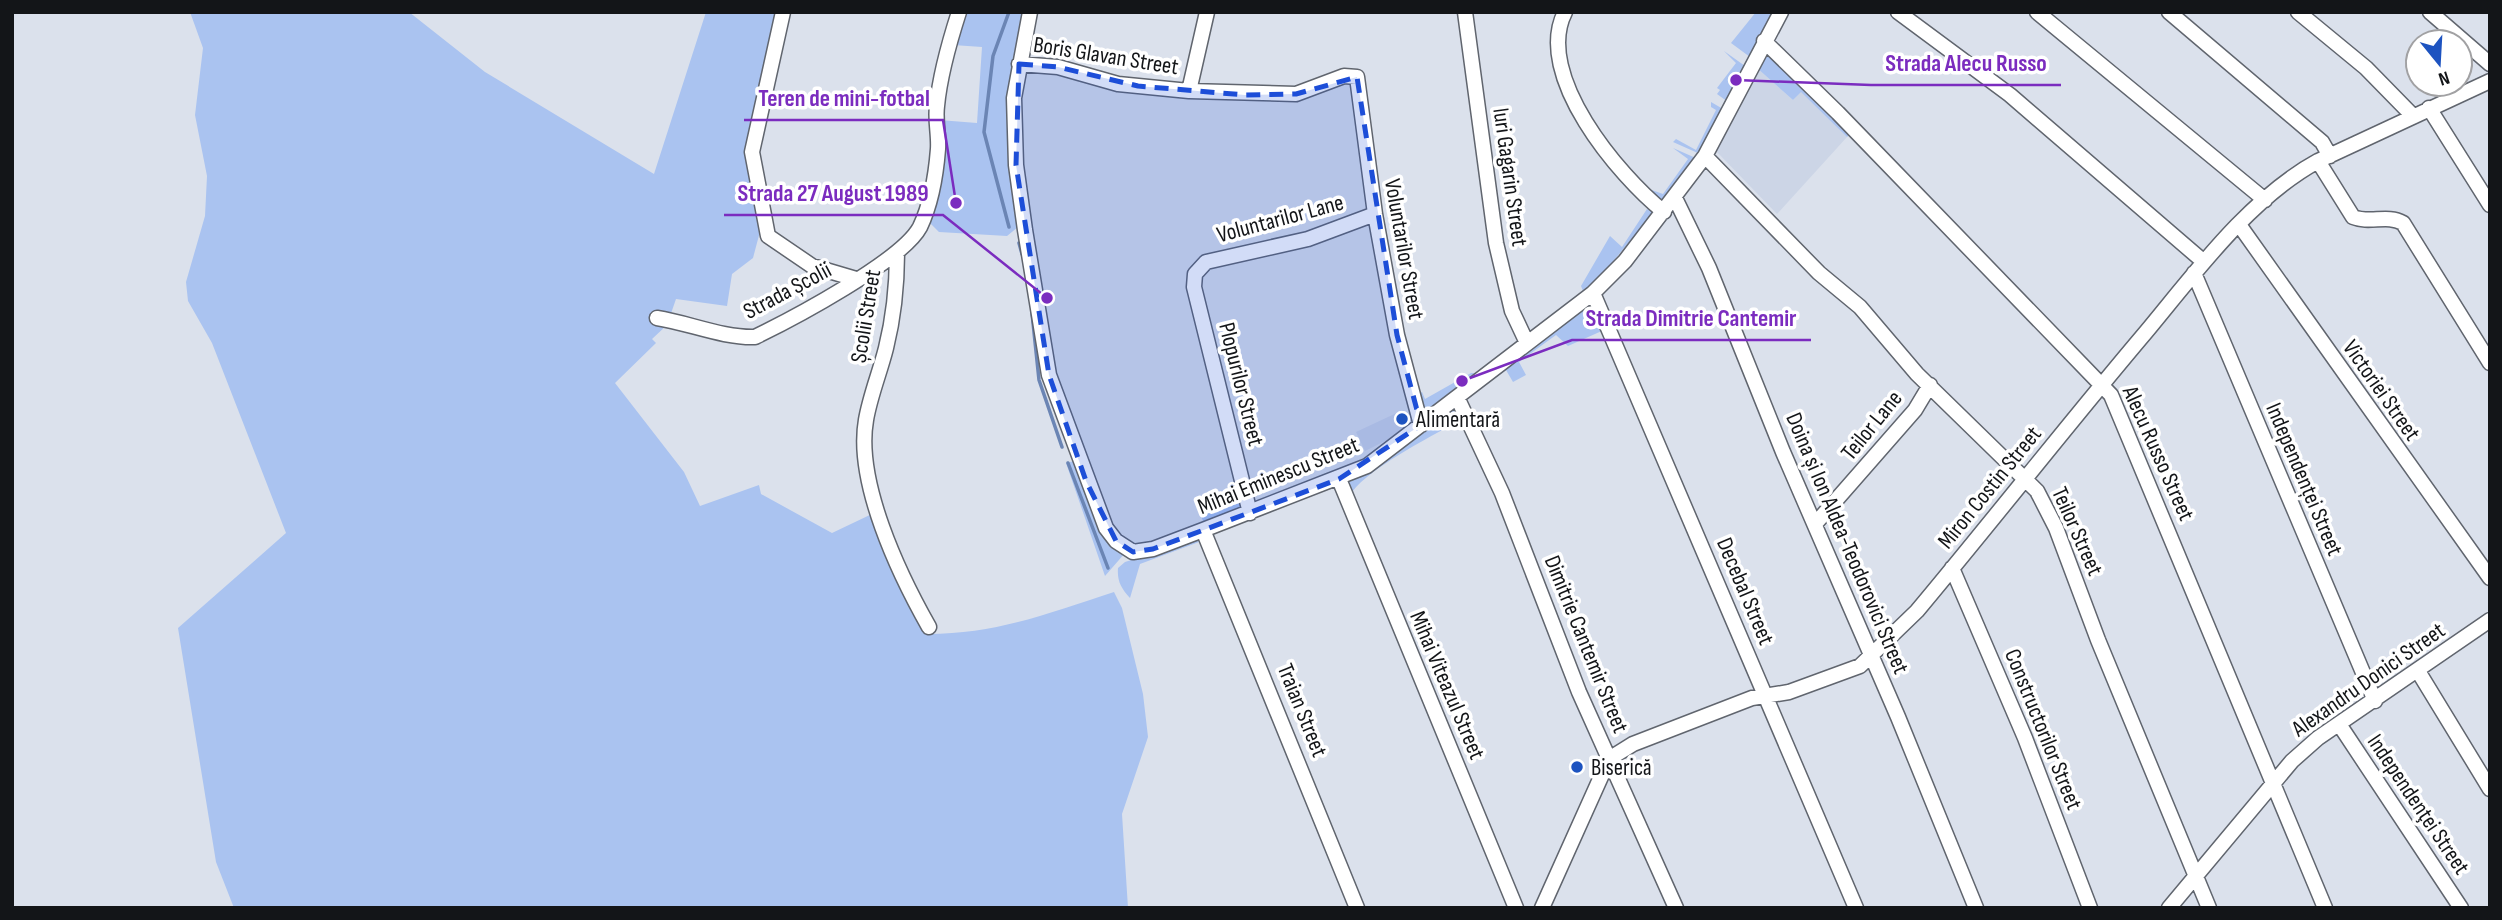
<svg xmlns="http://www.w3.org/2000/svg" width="2502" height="920" viewBox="0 0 2502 920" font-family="'Sofia Sans Condensed',sans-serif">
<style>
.built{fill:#ccd5e6}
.green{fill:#aac3f0}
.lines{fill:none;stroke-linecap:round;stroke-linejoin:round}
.stream{stroke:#6b85b4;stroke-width:3.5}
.minor-casing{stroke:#60656e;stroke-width:17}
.minor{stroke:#fff;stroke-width:14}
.marked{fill:#1d4ed8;fill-opacity:0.2;stroke:#1d4ed8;stroke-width:5;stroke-dasharray:14 9;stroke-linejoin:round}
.poi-dot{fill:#1d53c0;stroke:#fff;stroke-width:2.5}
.labels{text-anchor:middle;stroke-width:7;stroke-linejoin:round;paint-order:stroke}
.street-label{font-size:23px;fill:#131518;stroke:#fff}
.poi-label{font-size:23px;fill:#131518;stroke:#fff;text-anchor:start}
.leader{fill:none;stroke:#7b2cbf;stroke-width:2.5}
.callout-dot{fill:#7b2cbf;stroke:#fff;stroke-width:2.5}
.callout-label{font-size:24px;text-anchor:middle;font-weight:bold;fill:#7b2cbf;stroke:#fff;stroke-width:7;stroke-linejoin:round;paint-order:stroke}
</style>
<rect width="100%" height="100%" fill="#dbe1ec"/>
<!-- built -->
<path class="built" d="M1757,68l36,32 8,-9 46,46 -70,77 -63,-65z
M1403,410l5,13 -5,9 -38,19 -9,-19z"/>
<!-- green -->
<path class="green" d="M190,12h219l76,60 169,102 52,-162h72l-31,137 15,75 -9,34 -21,16 -5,32 -51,-7 -9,26 -15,14 4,4 -41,40 69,89 16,34 59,-21 2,9 71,39 42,-20 54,121c69,0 121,-21 186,-42l8,16 21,86 5,43 -26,77 6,94h-894l-18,-46 -38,-234 108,-95 -74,-190 -24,-42 -2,-19 19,-66 2,-40 -12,-61 8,-67z
M962,12h63l-16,80 9,135 -11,9 -68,-4 -9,-9 11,-74 -2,-29 38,3 5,-76 -29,-2z
M1756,12h19l-25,45 -19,-14z
M1724,51l21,15 -17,36 -11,-8 3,-4 -3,-2 19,-25z
M1767,52l84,81 -4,4 -46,-45 -8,8 -36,-32z
M1711,102l12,7 -23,45 -27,-12 3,-3 20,11 20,-40 -5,-3z
M1673,148l25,11 -32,42 -5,1 -15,-14 17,6 25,-35z
M1647,209l6,4 -52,63 -18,15 -2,-5 29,-50 12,11z
M1589,305l5,2 10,23 -36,16 -12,-11 -37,27 7,13 -13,7 -7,-12 -37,27z
M1471,373h4l-47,37 -5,-3 -6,-13 5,-2 3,7z
M1454,408l8,11c-24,14 -104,54 -112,78l-1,-15 32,-18z
M1074,461l51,92 -20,23 -39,-113z
M1214,500l4,10 24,-10 1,7 -40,14 -7,-20 10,3z
M1197,539l2,3 -59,22 -10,34c-9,-10 -13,-17 -12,-30l7,-6z"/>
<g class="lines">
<!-- stream -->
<path class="stream" d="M1009,12l-16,44 -9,76 25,95
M1019,243l3,11
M1032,313l7,67 23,67
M1068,463l40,105"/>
<!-- minor casing -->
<g class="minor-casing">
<path id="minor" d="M783,12l-31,140 16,84 44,30 44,13
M1030,12l-16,86 2,67 9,65 24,145 57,153 10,13 17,11 20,-3 50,-19 164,-64 226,-173 32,-32 80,-105 76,-144
M1465,12l31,231 16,68 15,32
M1565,12c-32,63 54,164 99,200
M1898,12l112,83 194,167
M2037,12l228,188
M2169,12l153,130 8,14
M2298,12l68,56 47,48
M2430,12l60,52
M1764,41l74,72 273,282 214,513
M1019,64l39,3 60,17 71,7 18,-79
M1189,91l107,3 48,-18 13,1 18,137 22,121 24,90
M2429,108l61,97
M1705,156l114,117 41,34 57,67 120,117 19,37 42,112 111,268
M2318,161l35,56c17,7 34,-3 50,6l87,140
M1675,198l34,70 74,184 115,265 78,191
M2240,226l250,352
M897,252c0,32 -3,64 -11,96 -6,24 -16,48 -20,72 -11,62 33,154 63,207
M2194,273l181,428
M1593,293l263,615
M657,318c32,5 66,20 98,19 37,-18 147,-76 165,-110 11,-23 16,-52 18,-78 1,-14 -3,-29 -1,-43 3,-32 12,-63 22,-94
M1457,397l45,96 77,199 97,216
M1339,479l177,429
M1250,513l-56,-226 1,-13 11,-12 102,-23 67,-25
M1816,523l99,-113 15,-25
M1203,530l154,378
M1952,568l73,170 65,170
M2418,671l72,118
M2339,724l122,184
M1542,908l67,-149 24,-15 119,-46 37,-6 71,-26 57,-55c77,-92 151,-187 229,-279 49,-59 104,-134 172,-171l172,-80
M2169,908l123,-147 26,-23 172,-118"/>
</g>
<!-- minor -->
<use href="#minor" class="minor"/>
</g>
<!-- marked area -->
<path class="marked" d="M1019,64l39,3 80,19 107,9 51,-1 61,-17 40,258 24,90 -82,54 -186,70 -20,3 -17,-11 -30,-60 -37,-106 -33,-210z"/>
<!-- markers -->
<g class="poi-dot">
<circle cx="1402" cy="419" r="7"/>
<circle cx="1577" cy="767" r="7"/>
</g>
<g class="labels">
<!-- street labels -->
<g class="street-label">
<text transform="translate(1106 55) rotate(9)" y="8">Boris Glavan Street</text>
<text transform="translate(1511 177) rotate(82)" y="8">Iuri Gagarin Street</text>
<text transform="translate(1280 218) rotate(-15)" y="8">Voluntarilor Lane</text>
<text transform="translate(1405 249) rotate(80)" y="8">Voluntarilor Street</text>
<text transform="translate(787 290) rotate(-28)" y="8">Strada Școlii</text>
<text transform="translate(865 316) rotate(-81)" y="8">Școlii Street</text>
<text transform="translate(1242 384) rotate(76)" y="8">Plopurilor Street</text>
<text transform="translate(2382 390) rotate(55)" y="8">Victoriei Street</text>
<text transform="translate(1871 425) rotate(-51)" y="8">Teilor Lane</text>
<text transform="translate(2159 453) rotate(66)" y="8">Alecu Russo Street</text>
<text transform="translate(1278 475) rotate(-22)" y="8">Mihai Eminescu Street</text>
<text transform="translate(2305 479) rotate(67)" y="8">Independenței Street</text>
<text transform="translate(1989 487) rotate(-51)" y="8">Miron Costin Street</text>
<text transform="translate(2078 531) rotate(66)" y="8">Teilor Street</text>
<text transform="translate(1848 543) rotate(67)" y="8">Doina și Ion Aldea-Teodorovici Street</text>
<text transform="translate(1746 591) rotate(67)" y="8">Decebal Street</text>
<text transform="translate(1587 644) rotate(68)" y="8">Dimitrie Cantemir Street</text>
<text transform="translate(2368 679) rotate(-35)" y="8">Alexandru Donici Street</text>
<text transform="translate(1448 685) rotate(67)" y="8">Mihai Viteazul Street</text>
<text transform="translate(1303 710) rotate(68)" y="8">Traian Street</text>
<text transform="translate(2044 729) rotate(68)" y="8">Constructorilor Street</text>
<text transform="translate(2419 804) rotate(56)" y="8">Independenţei Street</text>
</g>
<!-- poi labels -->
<g class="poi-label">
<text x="1416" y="427">Alimentară</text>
<text x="1591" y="775">Biserică</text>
</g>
</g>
<!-- callouts -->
<path class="leader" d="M1736 80L1871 85H2061M956 203L943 120H744M1047 298L943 215H724M1462 381L1572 340H1811"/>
<g class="callout-dot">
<circle cx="1736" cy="80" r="7"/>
<circle cx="956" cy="203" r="7"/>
<circle cx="1047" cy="298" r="7"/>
<circle cx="1462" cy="381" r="7"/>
</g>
<g class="callout-label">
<text x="1966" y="71">Strada Alecu Russo</text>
<text x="844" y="106">Teren de mini-fotbal</text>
<text x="833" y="201">Strada 27 August 1989</text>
<text x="1691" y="326">Strada Dimitrie Cantemir</text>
</g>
<!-- border -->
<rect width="2502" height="920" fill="none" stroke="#131518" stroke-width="28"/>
<!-- north arrow -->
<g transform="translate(2439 63) rotate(162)"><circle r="33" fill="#ffffff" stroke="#a1a1a3" stroke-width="2"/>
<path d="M0-5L12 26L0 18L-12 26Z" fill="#1d53c0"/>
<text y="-10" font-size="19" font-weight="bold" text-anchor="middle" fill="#131518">N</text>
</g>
</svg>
